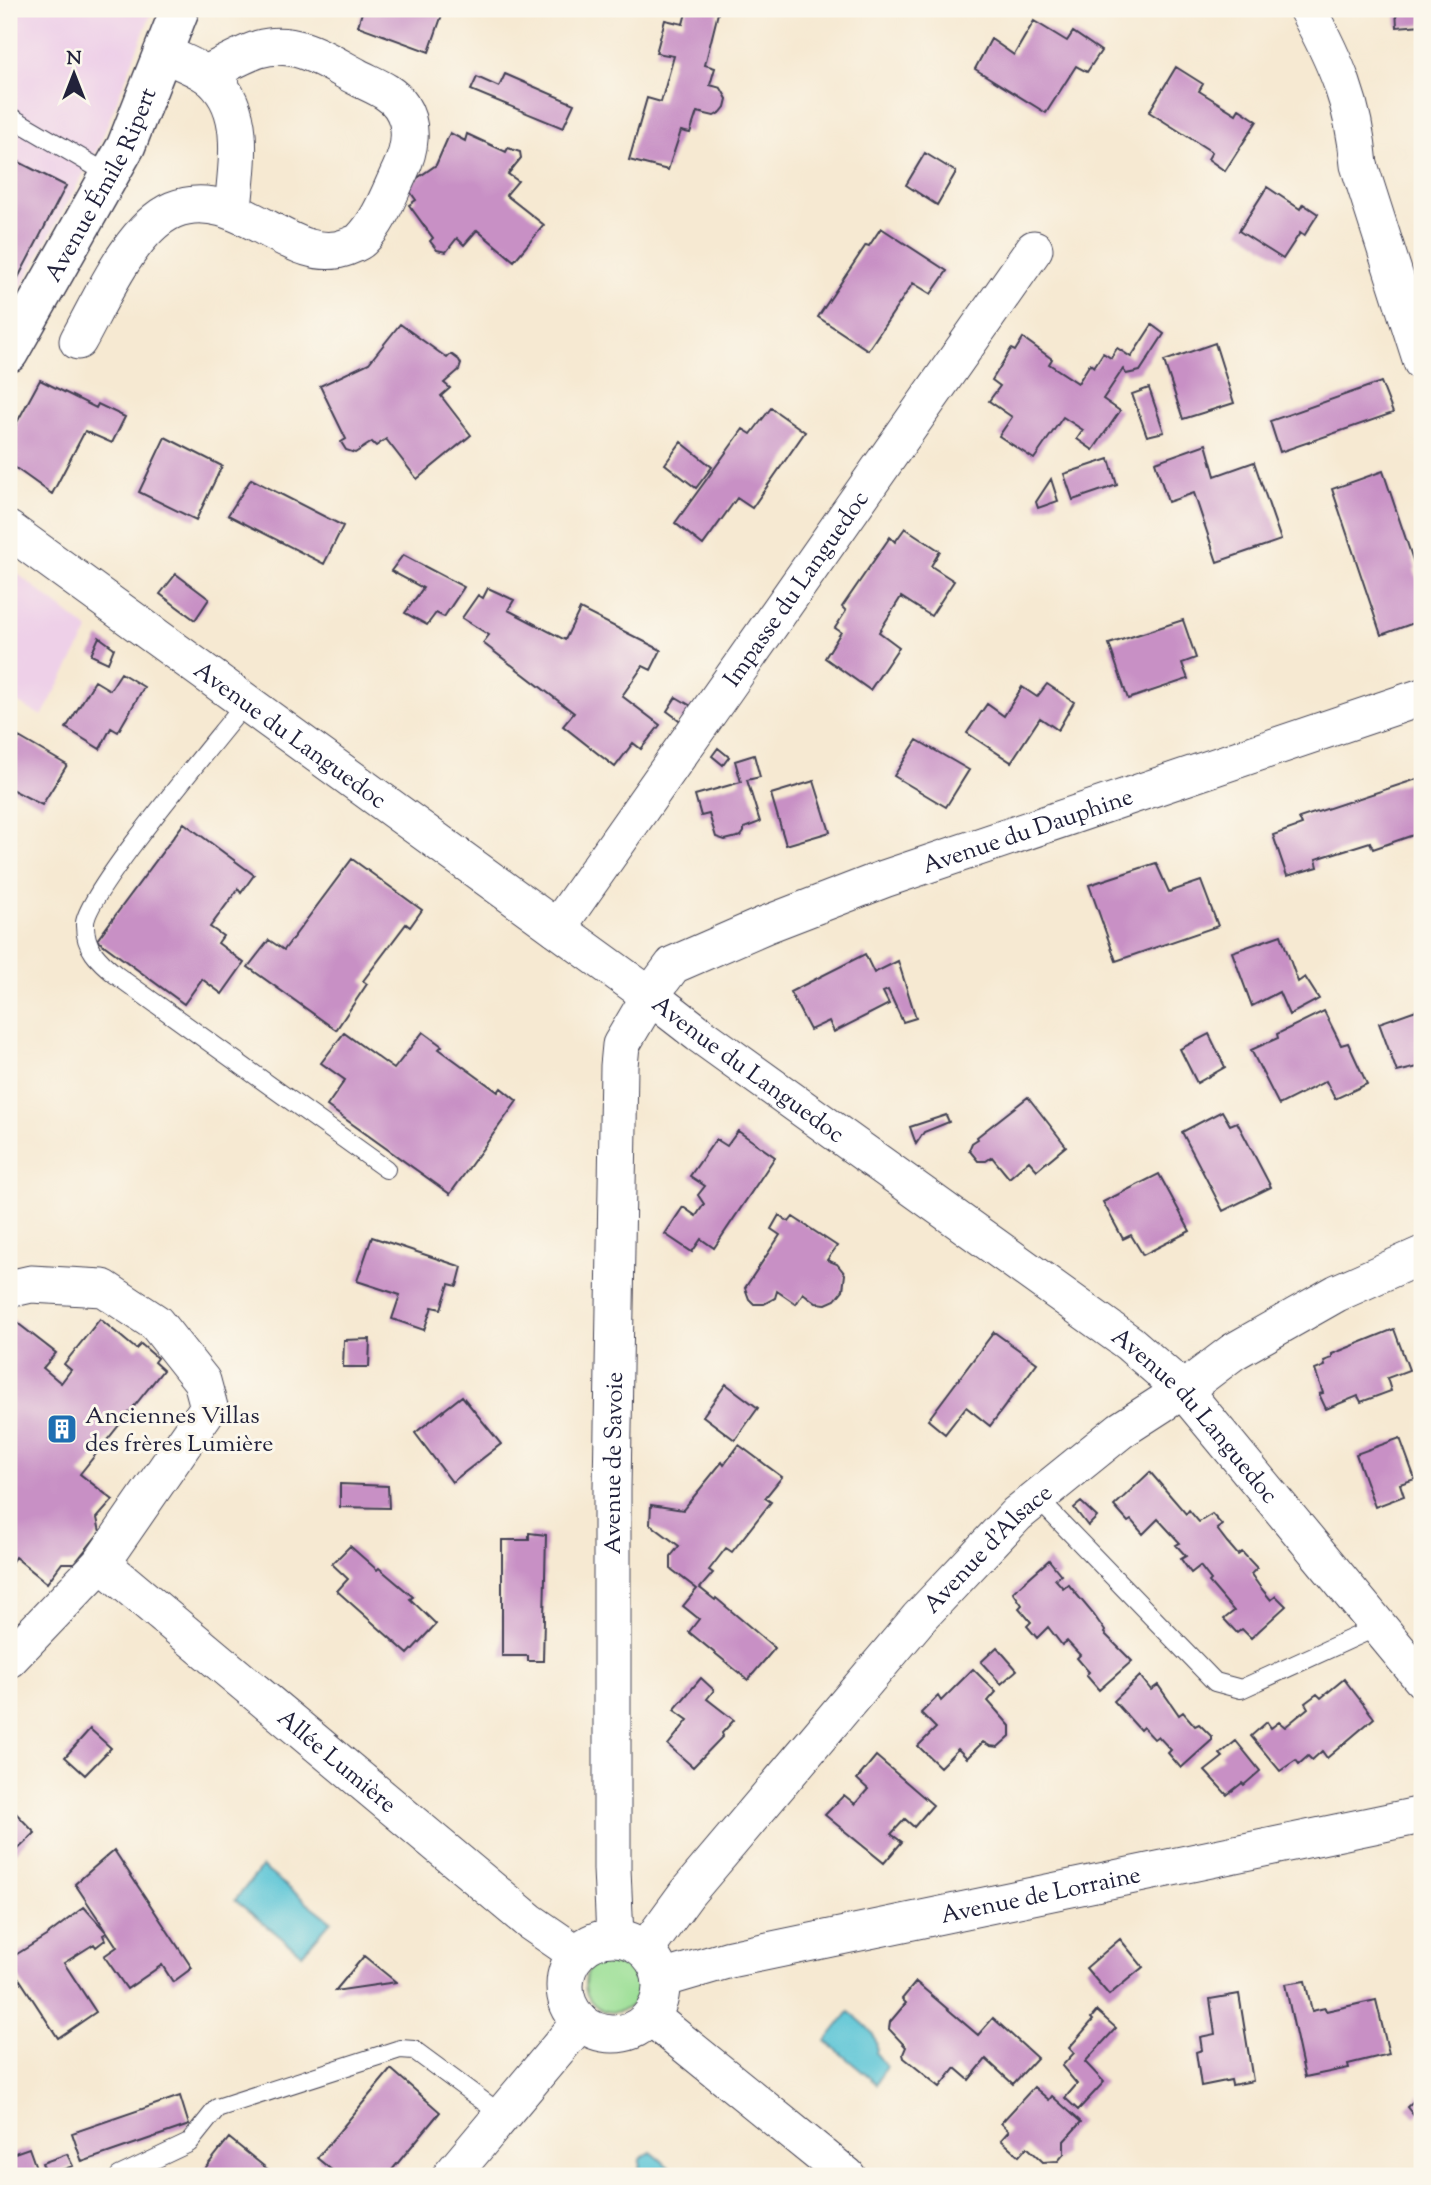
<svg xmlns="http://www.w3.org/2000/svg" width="1431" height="2185" viewBox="0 0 1431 2185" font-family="'Sorts Mill Goudy',serif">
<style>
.built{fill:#eed0e8}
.green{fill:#9cdf96;stroke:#5f8068;stroke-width:2}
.water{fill:#5bc5d6;stroke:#3e7488;stroke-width:2}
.building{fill:#c890c5}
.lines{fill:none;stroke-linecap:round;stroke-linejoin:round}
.lane-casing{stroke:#424052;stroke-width:20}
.street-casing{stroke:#424052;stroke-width:39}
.secondary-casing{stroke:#424052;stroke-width:41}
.lane{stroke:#fff;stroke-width:18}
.street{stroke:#fff;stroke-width:37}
.secondary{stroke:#fff;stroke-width:38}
.labels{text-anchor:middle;stroke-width:6;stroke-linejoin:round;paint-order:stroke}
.street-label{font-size:24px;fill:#22223b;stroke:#fbf7ec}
.poi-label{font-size:24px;fill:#22223b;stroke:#fbf7ec;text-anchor:start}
</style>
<rect width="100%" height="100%" fill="#fbf7ec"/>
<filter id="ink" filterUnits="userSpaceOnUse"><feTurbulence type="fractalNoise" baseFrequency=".0143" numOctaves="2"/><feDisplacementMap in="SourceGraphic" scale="14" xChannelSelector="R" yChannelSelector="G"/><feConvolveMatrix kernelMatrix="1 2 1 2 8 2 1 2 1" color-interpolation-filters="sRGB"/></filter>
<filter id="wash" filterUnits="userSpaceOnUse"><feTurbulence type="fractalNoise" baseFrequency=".00686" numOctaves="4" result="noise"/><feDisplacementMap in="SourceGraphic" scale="28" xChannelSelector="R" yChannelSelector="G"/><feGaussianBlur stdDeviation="1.57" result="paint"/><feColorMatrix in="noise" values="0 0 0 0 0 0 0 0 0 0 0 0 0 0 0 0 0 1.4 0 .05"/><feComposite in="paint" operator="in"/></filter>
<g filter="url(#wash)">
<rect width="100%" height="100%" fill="#f6e9d2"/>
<!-- built -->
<path class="built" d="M9,9h144l-54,137 -90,163z
M9,567l80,63 -47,86 -33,-18z"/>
<!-- green -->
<path class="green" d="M585 1984a28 28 0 1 1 56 0a28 28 0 1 1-56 0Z"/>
<!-- water -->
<path class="water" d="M262,1867l69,54 -29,33 -67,-54z
M849,2012c13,10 32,23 27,41l10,13 -9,18 -51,-43z
M651,2152l30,24 -42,-1 1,-16z"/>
<g id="blocks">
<!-- building -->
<path class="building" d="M354,9h90l-15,43 -71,-26 4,-14z
M687,9h32l-14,56 10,3 -5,17 11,3 6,11 -2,8 -4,5 -7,4 -17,-4 -7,21 -9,-2 -13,39 -39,-10 18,-62 14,4 13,-46 -18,-3 9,-33 18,4z
M845,9h32v4h-32z
M1396,9h26v16l-25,2z
M1034,21l33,20 6,-9 28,19 -14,21 -11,-6 -30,47 -71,-44 16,-30 23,16z
M1176,67l27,17 -4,7 37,23 3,-5 18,12 -32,50 -17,-12 4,-7 -63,-40z
M505,74l69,30 -11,24 -92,-38 6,-13 22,10z
M450,133l15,8 2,-7 39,18 2,-4 12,4 1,6 -13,16 10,7 -12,14 38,30 -30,36 -37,-31 -13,15 -7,-7 -11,14 -9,-2 -7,-9 3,-3 -24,-33 7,-5 -10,-14 30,-21z
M925,153l31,19 -19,33 -31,-20z
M9,157l57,29 -57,109z
M1267,187l33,22 3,-5 15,10 -14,22 -4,-3 -17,26 -44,-28z
M881,228l66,43 -16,23 -18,-11 -45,67 -50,-33 48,-72 3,1z
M400,324l47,34 4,-4 8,6 2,4 -2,6 -15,13 6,5 -9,8 30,39 -54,44 -31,-40 -10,7 -4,-4 -17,11 -9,-3 -5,-8 5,-3 -26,-53 49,-23z
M1152,325l12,9 -24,37 -14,3 -3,-5 -20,30 17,12 -27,39 -16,-11 6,-9 -20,-13 -29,42 -35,-23 13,-19 -23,-16 11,-15 -8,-6 19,-31 4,2 8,-13 29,21 -3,5 29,19 12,-19 4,3 9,-14 8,5 6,-10 14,9z
M1215,343l19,60 -51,16 -19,-58z
M40,380l56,28 2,-4 27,13 -13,26 -27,-12 -33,63 -42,-30 -1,-5v-22z
M1381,382l12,31 -113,39 -10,-31z
M1149,388l15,44 -17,4 -15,-42z
M771,408l34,24 -53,76 -15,-10 -34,47 -28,-22 68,-94 8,5z
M165,437l57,29 -26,54 -57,-28z
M681,442l31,25 -16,21 -31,-24z
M1206,444l9,32 39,-14 27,78 -64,22 -23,-69 -26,9 -13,-40z
M1109,459l8,26 -44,15 -9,-26z
M1383,471l33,98h-2l8,26v25l-41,15 -49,-146z
M251,479l92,47 -19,38 -96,-49z
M1051,479l7,22 -20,7 -2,-6z
M905,528l35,23 -9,15 23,15 -23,35 -30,-19 -22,35 20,15 -29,43 -45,-32 16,-26 -6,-4 11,-17 -4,-4 48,-70 5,5z
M403,555l61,32 -20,30 -8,-4 -9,12 -22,-12 18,-25 -32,-17z
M176,574l33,25 -14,21 -35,-26z
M488,588l26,12 -6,10 57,30 15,-31 81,41 -10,20 -8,-4 -21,30 38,29 -19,24 -8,-6 -18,24 -52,-41 11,-13 -91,-70 6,-8 -27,-17 16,-23 5,3z
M1183,620l13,38 -14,5 6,16 -60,20 -19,-55z
M99,637l15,11 -6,15 -17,-8z
M121,673l23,14 -26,45 -7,-4 -11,21 -34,-21 29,-47 15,9z
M1047,684l27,18 -16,28 -18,-12 -29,44 -44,-29 20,-29 17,12 18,-29 15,10z
M676,697l22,13 -12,15 -19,-14z
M19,737l48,28 -25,40 -33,-17v-32z
M917,740l52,30 -23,37 -52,-31z
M718,748l11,9 -6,8 -11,-9z
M754,755l6,22 -13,3 13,42 -16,6v4l-3,4 -16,4 -9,-3 -7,-23 -8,2 -6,-21 46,-13 -6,-21z
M1417,779l5,15v38l-49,17 -3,-7 -54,17 2,8 -31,9 -14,-41 29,-10 -3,-7z
M814,781l16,51 -44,13 -15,-51z
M184,823l70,52 -13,18 -3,-4 -28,38 13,9 -5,7 26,20 -22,31 -20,-15 -18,25 -87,-64z
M352,859l70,51 -12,17 -4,-3 -43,57 4,3 -31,46 -88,-63 21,-27 15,10z
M1156,863l13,29 32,-11 17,45 -102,35 -27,-76z
M1281,935l17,47 7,-5 14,22 -30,16 -10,-23 -27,14 -20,-54z
M865,954l9,19 24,-12 18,57 -13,4 -15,-32 -5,2 6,12 -55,28 -5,-11 -19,9 -20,-38z
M1422,1008v58l-25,6 -18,-49z
M1324,1011l17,34 7,-2 19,41 -32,15 -9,-18 -47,24 -28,-55 27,-12 -1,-4z
M423,1032l19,14 -3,3 59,43 3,-4 16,13 -67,93 -123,-88 18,-26 -24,-17 23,-30 50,36z
M1209,1034l16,33 -28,16 -17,-34z
M1028,1097l38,49 -29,24 -8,-9 -20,17 -17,-21 -6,4h-8l-9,-11 3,-7 6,-4 -1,-2z
M1222,1111l8,14 7,-3 34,65 -48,24 -41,-79z
M946,1115l3,7 -25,10 -8,12 -6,-17z
M738,1131l37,26 -61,91 -13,-9 -9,13 -27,-18 18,-27 13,9 8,-12 -6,-9 7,-9 -15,-10 26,-37 11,7z
M1159,1174l31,57 -47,24 -12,-20 -8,4 -20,-37z
M779,1215l10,7 4,-5 44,29 -10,14 10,4 8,10 -2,16 -8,10 -9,4 -10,-1 -13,-10 -7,11 -19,-13 -2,7 -11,6h-10l-5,-5 -4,-11 35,-53 -9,-6z
M372,1237l90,30 -5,19 -8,-2 -8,25 -9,-2 -8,23 -32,-11 8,-24 -43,-14z
M11,1318l45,35 -13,15 18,15 10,-13 -7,-6 36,-45 36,30 5,-5 16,14 -3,4 9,8 -83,104 33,26 -16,18 3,14 -25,31h-13l-15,20 -32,-26 -6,9v-245z
M1394,1329l15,41 -22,8 4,13 -30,11 -3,-6 -32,13 -7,-15 4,-1 -8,-23 10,-4 -1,-5 8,-3v-4z
M994,1332l43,31 -47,63 -24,-19 -21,27 -17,-14z
M370,1339l-1,28h-26l1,-27z
M726,1384l32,24 -23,32 -32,-24z
M462,1396l39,48 -49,38 -37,-49z
M1400,1438l15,41 -15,5 4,12 -29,11 -19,-53z
M739,1445l43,32 -17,21 6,4 -39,50 -6,-4 -17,22 4,3 -13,15 15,12 1,-2 59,50 -27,32 -59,-48 10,-13 -16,-13 14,-17 -26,-20v-13l8,-10 -29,-22 1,-19 32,5 39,-48 2,3z
M1150,1472l36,42 3,-4 10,12 13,-8 10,11 -5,4 10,13 11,13 4,-3 15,16 -6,6 9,13 11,13 5,-4 10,10 -35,32 -9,-9 -5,4 -13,-14 10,-8 -25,-29 2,-2 -11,-14 -9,7 -10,-14 5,-3 -10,-11 4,-2 -22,-24 -15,15 -12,-14 -3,2 -14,-16z
M340,1484l48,2 1,22 -49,-1z
M1081,1502l16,15 -9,9 -14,-18z
M529,1533l17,2 -3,126h-15v-5h-26v-116h27z
M350,1546l27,24 2,-2 34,29 -3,2 26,25 -28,30 -71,-63 11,-12 -16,-15z
M1049,1560l12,15 -6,4 8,9 5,-4 26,31 11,16 -1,2 28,28 -33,29 -13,-15 3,-3 -12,-14 3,-3 -13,-14 -5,4 -14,-18 -11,11 -10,-12 4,-4 -12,-14 3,-3 -9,-13z
M997,1647l20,23 -16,14 -20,-22z
M973,1669l23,23 -8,9 22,25v10l-12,11 -8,-1 -7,-4 -16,16 -9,-9 -18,18 -22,-21 18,-18 -15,-15 17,-17 3,5z
M1140,1676l11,14 7,-5 21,30 4,-3 12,14 4,-2 13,13v3l-31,28 -13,-15 3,-3 -13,-14 -4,3 -11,-12 -3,3 -26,-29z
M701,1678l13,12 -7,9 27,21 -12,13 1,3 -30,31 -25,-22 20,-25 -14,-10z
M1344,1679l30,39 -47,40 -5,-7 -10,9 -4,-4 -9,8 -3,-4 -16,11 -29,-35 16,-14 4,6 8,-6 6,5 23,-19 -3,-5 12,-9 4,4z
M90,1729l21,19 -26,27 -20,-18z
M1236,1741l24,30 -16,14 -2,-2 -15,12 -22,-24 18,-14 -3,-3z
M876,1756l57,49 -19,22 -9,-8 -14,15 11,8 -18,21 -59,-48 19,-20 11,9 13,-15 -11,-10z
M9,1806l26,27 -26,25z
M114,1850l78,118 -19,14 -11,-17 -35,24 -23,-33 13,-9 -42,-63z
M84,1907l23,26 -4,2 2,5 -9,7 -2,-3 -30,19 32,49 -38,26 -49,-75v-4l37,-23z
M1120,1939l23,28 -34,28 -23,-27z
M364,1956l32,26 -61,9z
M1305,1981l7,30 13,-3 1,3 50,-11 13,54 -41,10 1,4 -44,9 -20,-93z
M916,1982l62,53 15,-17 44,40 -24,26 -27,-25 -17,21 -14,-12 -15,19 -36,-29 -1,-4 3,-7 -17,-18 1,-7 16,-19 -4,-4z
M1239,1994l14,87 -21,4 -1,-5 -30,6 -5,-34 6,-2 -2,-13 15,-3 -5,-35z
M1097,2011l19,17 -31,34 19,20 -26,28 -13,-12 12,-14 -15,-18 12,-13 -5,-5 24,-28 -2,-2z
M391,2069l49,43 -53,64h-48l-22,-18z
M1034,2087l15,13 3,-4 29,26 -17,19v13l-6,7 -15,1 -16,-15 -8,9 -18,-16 8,-9 -8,-8z
M1421,2094l1,16 -7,7 -8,-10z
M180,2096l9,29 -107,37 -10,-29z
M229,2138l47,38h-77z
M29,2148l10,28h-30v-21z
M67,2154l6,12 -26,9 -5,-12z"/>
</g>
</g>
<g filter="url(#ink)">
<use href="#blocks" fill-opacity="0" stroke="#424052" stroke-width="2"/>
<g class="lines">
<!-- lane casing -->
<g class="lane-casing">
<path id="lane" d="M9,116l101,59
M246,702c-27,35 -159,190 -161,221 -1,25 14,38 31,52l270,194
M1037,1498l178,184 26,7 138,-63
M119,2176l70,-33 28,-35 183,-59 14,1 88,65"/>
</g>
<!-- street casing -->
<g class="street-casing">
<g id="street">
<path d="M1307,9c29,53 47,94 52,156l63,197"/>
<path d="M162,53c15,7 32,13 45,22 43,31 29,90 26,136"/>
<path d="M78,341c22,-39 53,-113 95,-131 66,-27 118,59 174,37 5,-2 11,-4 14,-7 19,-19 28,-46 39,-69 10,-21 14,-45 1,-65 -10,-15 -29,-21 -44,-29 -30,-16 -62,-39 -98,-28 -18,6 -36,17 -53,25"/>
<path id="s1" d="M9,530l641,466 49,38 430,309 54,47 239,289"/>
<path id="s2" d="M557,928l477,-679"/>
<path d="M9,1289l22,-5 72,4 53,35 46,58 7,26 -108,156 -92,96"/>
<path id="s3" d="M101,1563l428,358 48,33"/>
<path id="s4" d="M615,1937l-3,-68v-381l7,-422 2,-21 29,-49 23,-31 92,-40 119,-46 538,-182"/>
<circle cx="613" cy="1986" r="48"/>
<path id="s5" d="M646,1949l41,-56 232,-275 98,-104 104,-84 62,-40 50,-38 104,-59 85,-38"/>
<path id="s6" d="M662,1979l68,-20 692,-144"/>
<path d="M651,2017l196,159"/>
<path d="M451,2176l130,-155"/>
</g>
</g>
<!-- secondary casing -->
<g class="secondary-casing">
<g id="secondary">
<path id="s7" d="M9,353l117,-207 54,-137"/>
</g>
</g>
<!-- lane -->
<use href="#lane" class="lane"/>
<!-- street -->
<use href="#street" class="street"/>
<!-- secondary -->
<use href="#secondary" class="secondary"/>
</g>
</g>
<!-- icons -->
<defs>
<g id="building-square" transform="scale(1.575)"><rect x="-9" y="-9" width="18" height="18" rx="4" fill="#1f6fb2" stroke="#fbf7ec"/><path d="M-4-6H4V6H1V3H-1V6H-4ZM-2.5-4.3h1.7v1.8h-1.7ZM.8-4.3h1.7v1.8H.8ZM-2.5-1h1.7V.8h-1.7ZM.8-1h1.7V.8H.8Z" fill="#fff"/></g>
</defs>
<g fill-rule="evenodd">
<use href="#building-square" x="62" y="1429"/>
</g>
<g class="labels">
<!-- street labels -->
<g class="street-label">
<text dy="8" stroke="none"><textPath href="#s7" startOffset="192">Avenue Émile Ripert</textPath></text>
<text dy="8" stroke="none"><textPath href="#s2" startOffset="415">Impasse du Languedoc</textPath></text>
<text dy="8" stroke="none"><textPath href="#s1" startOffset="348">Avenue du Languedoc</textPath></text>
<text dy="8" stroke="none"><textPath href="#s4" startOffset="1367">Avenue du Dauphine</textPath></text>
<text dy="8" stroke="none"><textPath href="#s1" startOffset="915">Avenue du Languedoc</textPath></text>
<text dy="8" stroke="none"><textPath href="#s1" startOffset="1482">Avenue du Languedoc</textPath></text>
<text dy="8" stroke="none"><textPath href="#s4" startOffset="474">Avenue de Savoie</textPath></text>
<text dy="8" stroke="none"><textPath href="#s5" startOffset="527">Avenue d'Alsace</textPath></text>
<text dy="8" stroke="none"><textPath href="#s3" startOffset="308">Allée Lumière</textPath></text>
<text dy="8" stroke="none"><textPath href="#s6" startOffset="388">Avenue de Lorraine</textPath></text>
</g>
<!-- poi labels -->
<g class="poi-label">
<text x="85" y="1423">Anciennes Villas<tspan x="85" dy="28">des frères Lumière</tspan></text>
</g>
</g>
<!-- margin -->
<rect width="1431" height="2185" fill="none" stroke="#fbf7ec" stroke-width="35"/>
<!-- north arrow -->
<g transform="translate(74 74)" stroke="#fbf7ec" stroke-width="5" paint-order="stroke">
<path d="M0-5L12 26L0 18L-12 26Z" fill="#22223b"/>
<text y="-10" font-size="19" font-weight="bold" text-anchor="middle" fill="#22223b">N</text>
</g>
</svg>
